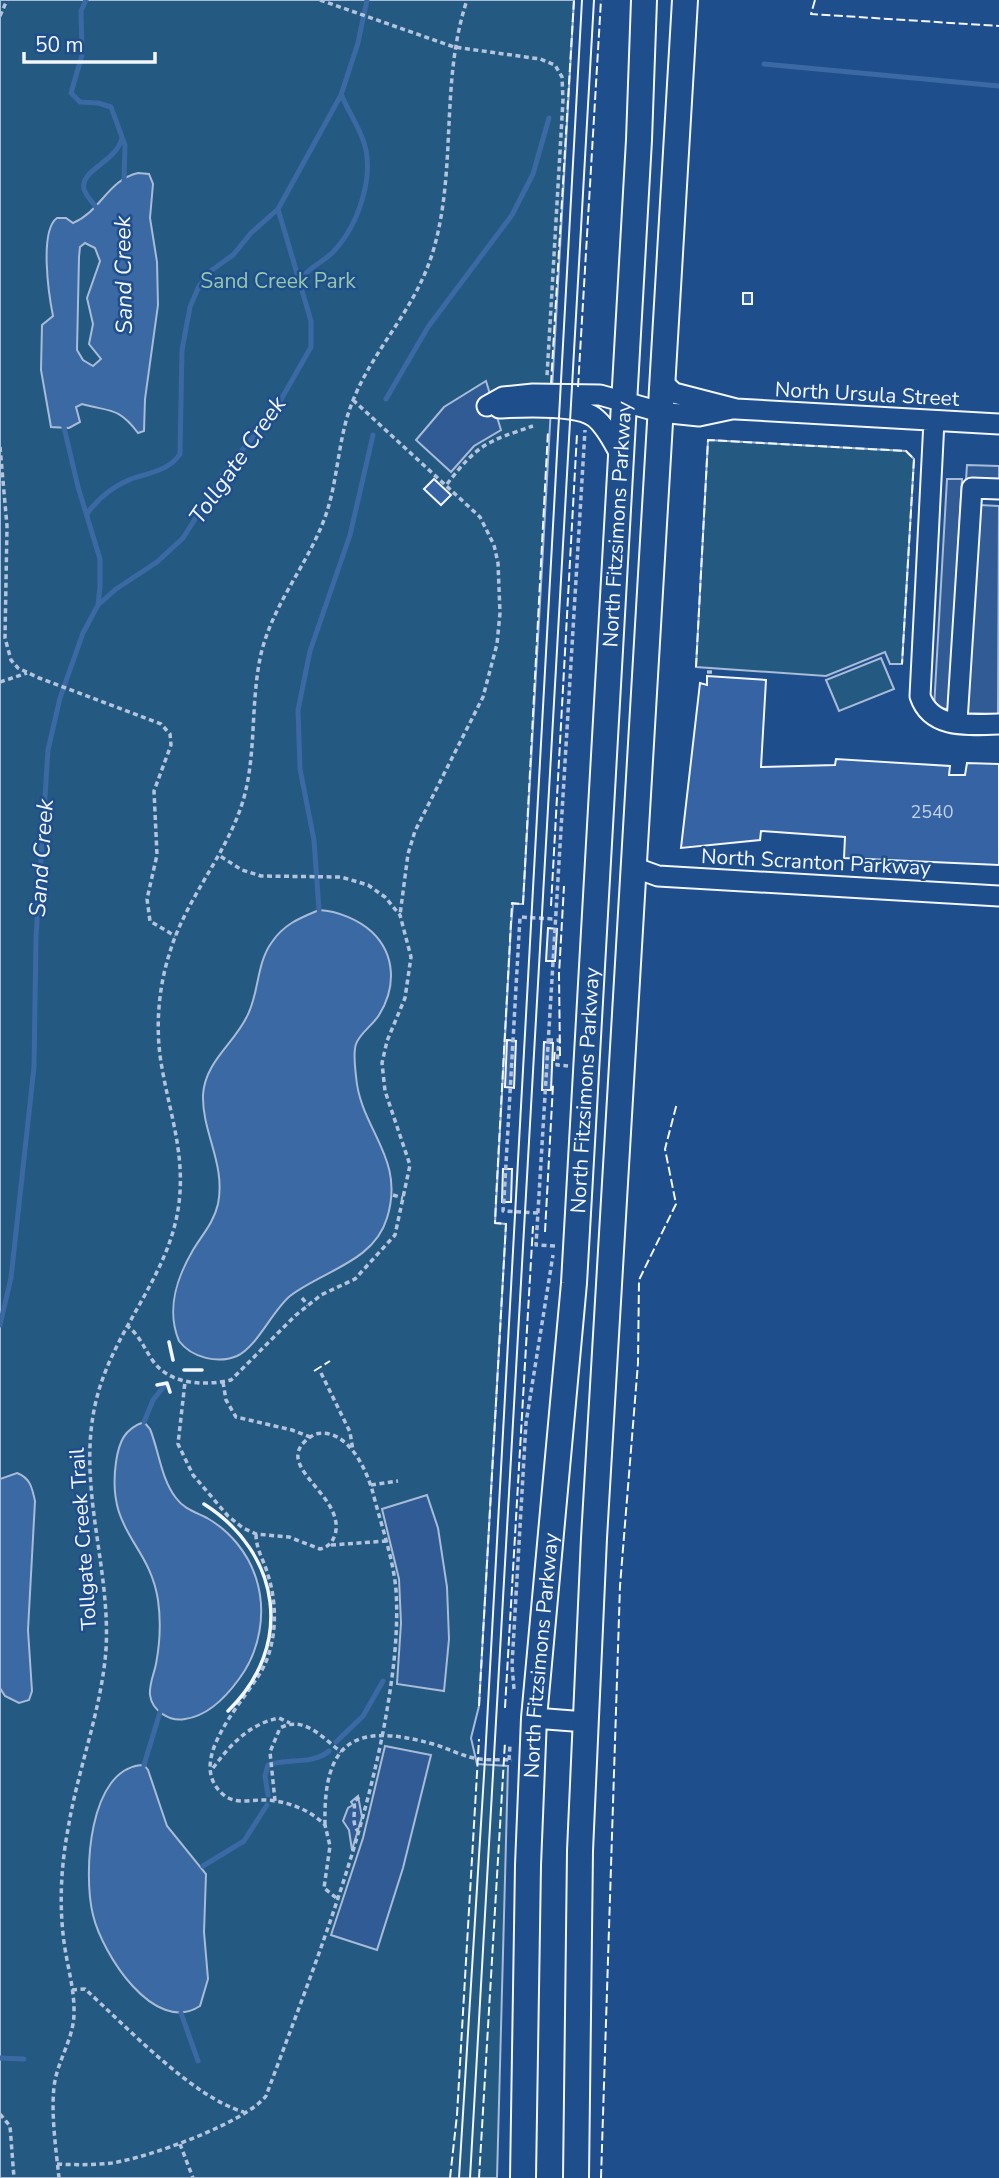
<svg xmlns="http://www.w3.org/2000/svg" width="999" height="2178" viewBox="0 0 999 2178" font-family="'Nunito Sans',sans-serif">
<style>
.green{fill:#245a82;stroke:#a8bbd7;stroke-width:2}
.parking{fill:#305b95;stroke:#a8bbd7;stroke-width:2}
.water{fill:#3b69a3;stroke:#a8bbd7;stroke-width:2;fill-rule:evenodd}
.lines{fill:none;stroke-linecap:round;stroke-linejoin:round}
.stream{stroke:#3b69a3;stroke-width:5}
.building{fill:#3563a3;stroke:#f2f6ff;stroke-width:2}
.minor-casing{stroke:#f2f6ff;stroke-width:23}
.major-casing{stroke:#f2f6ff;stroke-width:28}
.path{stroke:#b3c4dc;stroke-width:3.5;stroke-dasharray:5 3.5;stroke-linecap:butt}
.minor{stroke:#1f4e8c;stroke-width:19}
.major{stroke:#1f4e8c;stroke-width:24}
.tram{stroke:#f2f6ff;stroke-width:2}
.fence{stroke:#f2f6ff;stroke-width:2;stroke-dasharray:9 3.5;stroke-linecap:butt}
.wall{stroke:#f2f6ff;stroke-width:3.5}
.labels{text-anchor:middle;stroke-width:5;stroke-linejoin:round;paint-order:stroke}
.number-label{font-size:18px;fill:#c3d1e8}
.park-label{font-size:21px;fill:#97c8a6;stroke:#1f4e8c}
.street-label{font-size:21px;fill:#f2f6ff;stroke:#1f4e8c}
.water-label{font-size:23px;font-style:italic;fill:#f2f6ff;stroke:#1f4e8c}
</style>
<rect width="100%" height="100%" fill="#1f4e8c"/>
<!-- green -->
<path class="green" d="M0,0h574l-51,904h-10l-2,22 -16,297 11,1 -27,482 -8,32 6,26 31,2 -11,412h-497z
M708,440l198,11 8,8 -12,205h-12l-5,-12 -59,24 -130,-9z
M881,658l13,31 -55,22 -13,-31z"/>
<!-- parking -->
<path class="parking" d="M486,381l15,49 -27,16 -23,26 -35,-32 28,-33z
M967,465l32,1v16l-33,-2z
M947,479h15l-13,230 -15,-1z
M979,505l20,1 -1,208 -31,-1z
M427,1495l11,33 9,59 2,52 -5,52 -47,-7 4,-61 -2,-44 -17,-70z
M385,1746l46,9 -28,113 -26,82 -46,-15 32,-97z
M358,1796l4,21 -10,33 -3,-20 -6,-9 5,-13 5,-3 -2,-3z"/>
<!-- water -->
<path class="water" d="M138,173l11,1 4,10 -3,34 7,44 1,43 -13,94 -1,32 -6,2c-20,-27 -29,-21 -56,-29l-6,3 4,15 -11,6 -18,-1 -10,-57 1,-45 11,-9c-4,-20 -14,-85 4,-98h9l7,5c28,-12 35,-43 65,-50zM85,243l10,5 5,13 -13,37 6,26 -4,20 12,15 -8,7 -10,-6 -6,-10 2,-93 1,-10z
M319,910c19,1 40,10 53,22 24,23 24,56 7,83 -6,10 -19,18 -23,29 -3,9 -1,23 0,32 4,54 50,81 31,142 -13,44 -65,53 -97,78 -18,15 -33,51 -53,60 -19,8 -45,2 -58,-15 -13,-31 -3,-62 14,-91 9,-15 21,-28 25,-46 8,-40 -16,-71 -15,-109 2,-35 34,-53 46,-83 10,-22 8,-50 23,-70 12,-18 28,-24 47,-32z
M144,1422l6,7c9,22 11,50 26,69 8,11 19,14 31,20 23,13 41,35 49,60 11,34 4,73 -17,101 -13,18 -31,37 -54,40 -15,3 -33,-8 -35,-24 -1,-11 4,-21 6,-31 4,-21 5,-43 2,-64 -9,-58 -52,-67 -42,-138 3,-20 8,-33 28,-40z
M17,1473c13,5 15,14 18,28l-7,129 4,61 -3,9 -10,3 -14,-7 -5,-8v-209z
M144,1765l4,5 19,56 39,48 -2,58 4,47 -8,27c-46,30 -98,-53 -107,-91 -10,-40 -5,-149 51,-150z"/>
<g class="lines">
<!-- stream -->
<path class="stream" d="M86,0l-5,11 1,44 -11,38 9,9 18,1 13,4 14,38 -1,36
M764,64l235,22
M99,212c-4,-8 -13,-15 -15,-23 -4,-20 32,-26 38,-51
M300,280c9,-13 22,-17 33,-28 25,-26 43,-77 30,-112 -5,-15 -15,-29 -21,-44
M386,399l42,-72 84,-112 21,-41 16,-56
M87,514c11,-16 25,-27 44,-35 17,-6 38,-8 49,-25l2,-104 8,-43 9,-21 13,-16 21,-15 18,-22 27,-24 63,-114 17,-52 9,-43
M98,605l18,-16 41,-27 26,-24 43,-68 49,-60 36,-63v-26l-33,-112
M319,910l-5,-70 -14,-71 -2,-59 12,-59 40,-116 23,-100
M0,1325l11,-47 23,-211 2,-130 12,-187 12,-52 23,-65 15,-28 2,-18v-28l-22,-72 -15,-64
M144,1422l9,-22 12,-15
M336,1742l27,-26 20,-35
M144,1765l16,-53
M268,1795l-3,-19 3,-11c20,-7 45,0 61,-14
M203,1866l41,-25 23,-36
M181,2013l17,48
M0,2058l24,1"/>
</g>
<!-- building -->
<path class="building" d="M743,293h9v11h-9z
M434,479l17,16 -10,10 -17,-16z
M707,676l59,4 -5,87 74,-2 1,-6 114,7 -1,9h16l2,-12 32,1v101l-155,-7 1,-21 -84,-6 -1,9 -79,8 19,-165 7,2z
M548,928l9,1 -2,32h-9z
M507,1040l9,1 -2,47 -9,-1z
M544,1042l9,1 -2,47h-9z
M503,1169h9l-1,33h-9z"/>
<g class="lines">
<!-- minor casing -->
<g class="minor-casing">
<path id="minor" d="M661,381l13,12 62,16 263,15
M487,406l16,-9 30,-3 67,1 60,17 39,4 33,-7
M499,408c22,-1 77,-4 95,9 12,9 19,25 26,37
M934,421l-14,275c11,33 48,29 79,28
M957,722l15,-234 27,1
M633,867l25,9 341,20
M534,1718l52,4"/>
</g>
<!-- major casing -->
<g class="major-casing">
<g id="major">
<path id="s1" d="M523,2178l5,-313 6,-147 40,-435 65,-1143 5,-140"/>
<path d="M576,2178l4,-327 14,-313 91,-1538"/>
</g>
</g>
<!-- path -->
<path class="path" d="M320,0l134,47 86,12 15,6 7,12 1,23 -16,276
M0,16l7,-16
M353,400l127,117 14,28 4,18 2,50 -3,31 -14,53 -68,134 -7,23 -8,61
M0,447l7,79 -2,112 6,22 7,8 21,10 122,46 9,10 1,11 -17,46 3,64 -10,44 3,22 25,15
M447,484c31,-40 39,-42 86,-58
M707,672h7
M0,682l27,-9
M548,1040h11l-2,25 11,1
M393,1195l10,3
M538,1213l-35,-2 1,-12 16,-282 34,2
M555,1246l-19,-1 49,-815
M302,1298l6,7
M126,1325c13,9 18,23 27,36 17,24 52,25 78,19l65,-65 25,-20 34,-16 40,-44 15,-70 -25,-74 -3,-28 5,-22 18,-43 6,-41 -11,-42 -15,-18 -17,-12 -27,-8 -80,-1 -19,-6 -22,-14
M321,1373l29,59 3,19
M223,1382l3,18 10,17 56,13 18,7
M371,1485l27,-4
M256,1534c0,16 8,26 12,41 9,28 9,62 -3,89 -15,33 -85,97 -40,132 11,8 25,4 37,4 23,0 47,9 63,25l5,21 -6,42 15,12
M331,1545l55,-4
M514,1689l-2,-24 14,-242 27,-168
M509,1760l1,-15
M213,1768c17,-23 36,-44 66,-50l11,5
M359,1797l-5,5c2,13 -4,21 6,32
M275,1801l-5,-49 10,-24c24,-13 43,10 61,24
M325,1825c-2,-84 29,-103 108,-81 14,4 26,11 41,14 12,3 25,1 38,2
M72,1990l13,-1c41,37 108,109 159,123
M0,2114l10,12 4,52
M180,2144l13,34
M57,2164c19,1 37,1 55,-1 35,-5 133,-40 154,-67 45,-121 93,-240 118,-369 8,-44 15,-91 12,-137 -3,-33 -15,-65 -23,-97 -7,-25 -26,-66 -58,-59 -52,30 32,59 20,101 -3,8 -7,12 -15,14l-31,-12 -33,-3 -13,-6 -15,-12 -35,-41 -15,-31 7,-62
M59,2178c-3,-29 -8,-62 -5,-91 3,-27 21,-49 20,-77 0,-23 -7,-45 -10,-68 -5,-37 -3,-76 4,-113 10,-61 33,-117 38,-179 5,-84 -30,-165 -10,-249 17,-72 74,-124 83,-198 6,-49 -9,-89 -17,-135 -7,-37 -4,-78 7,-113 16,-56 57,-99 74,-154 14,-48 7,-98 18,-147 12,-50 45,-87 63,-134 15,-39 13,-83 30,-122 22,-53 63,-90 80,-150 23,-81 6,-167 33,-248"/>
<!-- minor -->
<use href="#minor" class="minor"/>
<!-- major -->
<use href="#major" class="major"/>
<!-- tram -->
<path class="tram" d="M459,2178l26,-419 97,-1759
M470,2178l124,-2178"/>
<!-- fence -->
<path class="fence" d="M815,0l-4,14 188,12
M551,384l23,-384
M578,387l23,-387
M696,667l12,-227 198,11 8,8 -12,205
M551,906l26,-472
M560,1056l-1,-82 5,-88
M554,1061l1,-12
M545,1232l8,-147
M314,1371l16,-10
M479,1706l27,-482 -11,-1 1,-24 16,-296 11,1 25,-473
M505,1708l28,-482
M450,2178l7,-63 22,-376
M479,2178l26,-436
M601,2178l19,-592 18,-223 1,-83 37,-76 -11,-55 12,-46"/>
<!-- wall -->
<path class="wall" d="M169,1342l4,18
M184,1370h18
M157,1385l10,-2 3,9
M204,1504c77,49 91,142 24,207"/>
</g>
<g class="labels">
<!-- number labels -->
<g class="number-label">
<text x="932" y="818">2540</text>
</g>
<!-- park labels -->
<g class="park-label">
<text x="278" y="288">Sand Creek Park</text>
</g>
<!-- street labels -->
<g class="street-label">
<text transform="translate(867 394) rotate(3)" y="7">North Ursula Street</text>
<text dy="7" stroke="none"><textPath href="#s1" startOffset="1657">North Fitzsimons Parkway</textPath></text>
<text transform="translate(816 862) rotate(3)" y="7">North Scranton Parkway</text>
<text dy="7" stroke="none"><textPath href="#s1" startOffset="1090">North Fitzsimons Parkway</textPath></text>
<text transform="translate(83 1539) rotate(-94)" y="7">Tollgate Creek Trail</text>
<text dy="7" stroke="none"><textPath href="#s1" startOffset="523">North Fitzsimons Parkway</textPath></text>
</g>
<!-- water labels -->
<g class="water-label">
<text transform="translate(123 275) rotate(-91)" y="8">Sand Creek</text>
<text transform="translate(237 460) rotate(-55)" y="8">Tollgate Creek</text>
<text transform="translate(41 858) rotate(-86)" y="8">Sand Creek</text>
</g>
</g>
<!-- scale -->
<path d="M24 52v10h131v-10" fill="none" stroke="#f2f6ff" stroke-width="3.5"/>
<text x="35" y="52" font-size="21" fill="#f2f6ff" stroke="#1f4e8c" stroke-width="5" paint-order="stroke">50 m</text>
</svg>
